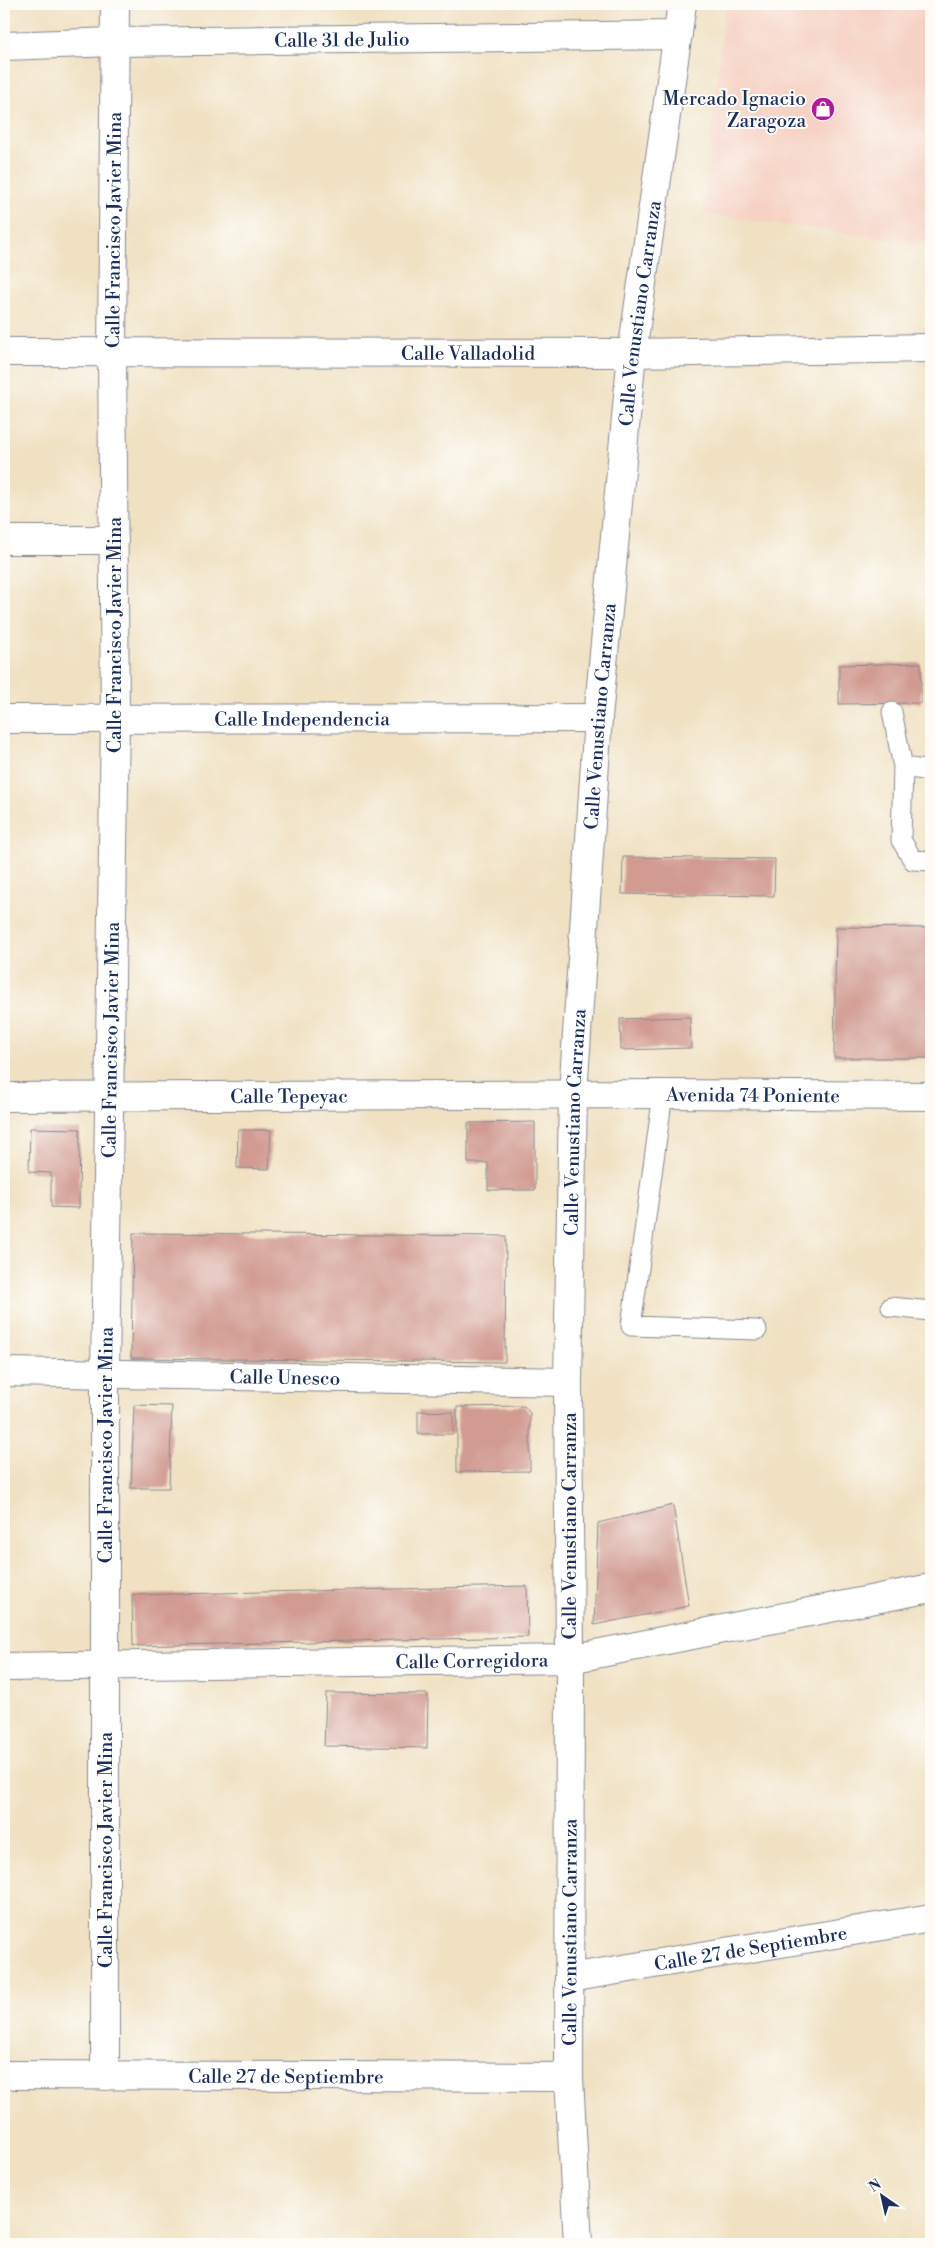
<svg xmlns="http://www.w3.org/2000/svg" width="935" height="2248" viewBox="0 0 935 2248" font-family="'Libre Bodoni',serif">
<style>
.built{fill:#f6d2c4}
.building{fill:#d19b92}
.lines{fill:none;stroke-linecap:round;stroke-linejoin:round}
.lane-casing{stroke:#868890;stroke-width:21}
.street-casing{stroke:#868890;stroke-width:30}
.lane{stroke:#fff;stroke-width:19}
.street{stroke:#fff;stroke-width:28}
.labels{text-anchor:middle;stroke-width:4;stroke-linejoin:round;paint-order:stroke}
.street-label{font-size:19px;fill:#1b2f5e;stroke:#fdfcf7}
.poi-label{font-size:19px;fill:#1b2f5e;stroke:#fdfcf7;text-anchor:end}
</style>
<rect width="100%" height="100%" fill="#fdfcf7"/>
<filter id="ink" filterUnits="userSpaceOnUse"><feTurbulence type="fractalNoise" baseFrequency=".02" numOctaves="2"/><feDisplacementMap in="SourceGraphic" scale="10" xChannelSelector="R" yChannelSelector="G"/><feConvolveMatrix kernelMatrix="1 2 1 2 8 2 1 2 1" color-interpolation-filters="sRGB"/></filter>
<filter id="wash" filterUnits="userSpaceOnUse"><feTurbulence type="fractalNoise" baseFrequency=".0096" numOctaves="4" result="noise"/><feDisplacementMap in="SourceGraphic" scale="20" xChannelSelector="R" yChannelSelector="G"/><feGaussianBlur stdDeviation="1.12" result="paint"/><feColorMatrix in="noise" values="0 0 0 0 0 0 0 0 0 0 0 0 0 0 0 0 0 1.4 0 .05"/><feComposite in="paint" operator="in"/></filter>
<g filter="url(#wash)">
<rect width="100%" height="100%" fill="#f0e1c3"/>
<!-- built -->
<path class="built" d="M725,4h206v241l-228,-31z"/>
<g id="blocks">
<!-- building -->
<path class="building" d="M921,663v40l-82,1v-39z
M623,857l152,2 -1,37 -152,-2z
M836,927l95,1v130h-97z
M690,1017l1,31 -70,2 -1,-31z
M535,1122v68h-47v-27h-20v-40z
M30,1128l50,1 -1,79 -28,-1v-34l-22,-1z
M238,1130h33l-2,39 -32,-1z
M133,1233l373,3 -1,126 -374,-4z
M134,1405l38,1 -3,82h-38z
M524,1406l6,7v58l-73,1v-65z
M418,1411l35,1v22h-35z
M673,1505l16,101 -95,19 4,-102z
M527,1586l1,51 -395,9 -1,-51z
M326,1693l102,1 -1,54 -103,-2z"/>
</g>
</g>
<g filter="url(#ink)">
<use href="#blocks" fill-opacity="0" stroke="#868890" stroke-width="1"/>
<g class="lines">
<!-- lane casing -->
<g class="lane-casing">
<path id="lane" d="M892,712l11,55 28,4
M903,767l-2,73 12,20 18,1
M663,1094l-32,232 126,4
M891,1307l40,4"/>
</g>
<!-- street casing -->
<g class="street-casing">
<g id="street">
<path id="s1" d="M4,46l110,-4 564,-7"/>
<path id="s2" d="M4,352l628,1 299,-5"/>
<path d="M4,540h110"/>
<path id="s3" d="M4,719l594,-1"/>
<path id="s4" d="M4,1097l659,-3 268,2"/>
<path id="s5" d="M4,1372l564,10"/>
<path id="s6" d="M4,1667l566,-8 361,-71"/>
<path id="s7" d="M569,1978l362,-60"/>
<path id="s8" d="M4,2075l565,2"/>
<path id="s9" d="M105,2076v-703l10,-654 -3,-368 3,-347"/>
<path id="s10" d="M578,2244l-9,-167 1,-418 -2,-277 5,-288 25,-376 34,-365 50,-349"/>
</g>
</g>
<!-- lane -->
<use href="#lane" class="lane"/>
<!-- street -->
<use href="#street" class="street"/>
</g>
</g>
<!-- icons -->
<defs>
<g id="shop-disc" transform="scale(1.25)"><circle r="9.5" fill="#b5179e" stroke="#fdfcf7"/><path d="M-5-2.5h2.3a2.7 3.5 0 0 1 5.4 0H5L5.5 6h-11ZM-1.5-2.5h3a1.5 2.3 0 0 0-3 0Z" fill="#fff"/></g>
</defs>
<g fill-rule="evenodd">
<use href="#shop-disc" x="823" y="109"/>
</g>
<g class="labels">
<!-- street labels -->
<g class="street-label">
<text dy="7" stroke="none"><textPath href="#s1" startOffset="338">Calle 31 de Julio</textPath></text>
<text dy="7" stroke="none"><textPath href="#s9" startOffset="1846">Calle Francisco Javier Mina</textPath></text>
<text dy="7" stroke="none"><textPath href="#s10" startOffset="1934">Calle Venustiano Carranza</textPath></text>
<text dy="7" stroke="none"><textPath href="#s2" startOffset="464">Calle Valladolid</textPath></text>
<text transform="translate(114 635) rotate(-90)" y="7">Calle Francisco Javier Mina</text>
<text dy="7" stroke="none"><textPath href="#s10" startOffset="1529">Calle Venustiano Carranza</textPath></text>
<text dy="7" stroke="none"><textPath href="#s3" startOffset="298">Calle Independencia</textPath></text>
<text dy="7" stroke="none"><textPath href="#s9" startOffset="1036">Calle Francisco Javier Mina</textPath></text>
<text dy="7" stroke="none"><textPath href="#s4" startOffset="749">Avenida 74 Poniente</textPath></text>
<text dy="7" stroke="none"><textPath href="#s4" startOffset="285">Calle Tepeyac</textPath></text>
<text dy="7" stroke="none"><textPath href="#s10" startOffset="1122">Calle Venustiano Carranza</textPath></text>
<text dy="7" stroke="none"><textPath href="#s5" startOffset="281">Calle Unesco</textPath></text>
<text dy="7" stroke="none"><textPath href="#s9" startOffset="631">Calle Francisco Javier Mina</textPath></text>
<text transform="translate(569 1526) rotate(-90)" y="7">Calle Venustiano Carranza</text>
<text dy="7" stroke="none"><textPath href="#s6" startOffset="468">Calle Corregidora</textPath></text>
<text transform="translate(105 1850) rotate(-90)" y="7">Calle Francisco Javier Mina</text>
<text dy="7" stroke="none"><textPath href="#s10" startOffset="312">Calle Venustiano Carranza</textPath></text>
<text dy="7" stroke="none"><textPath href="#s7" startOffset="184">Calle 27 de Septiembre</textPath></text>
<text dy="7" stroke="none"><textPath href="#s8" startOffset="282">Calle 27 de Septiembre</textPath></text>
</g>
<!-- poi labels -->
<g class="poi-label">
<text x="806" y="105">Mercado Ignacio<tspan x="806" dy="22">Zaragoza</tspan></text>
</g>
</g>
<!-- margin -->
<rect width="935" height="2248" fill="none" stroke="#fdfcf7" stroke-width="20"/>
<!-- north arrow -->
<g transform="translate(882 2196) rotate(326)" stroke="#fdfcf7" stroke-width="4" paint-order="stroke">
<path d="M0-4L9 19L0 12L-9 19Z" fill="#1b2f5e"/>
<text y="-8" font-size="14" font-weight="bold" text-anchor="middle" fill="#1b2f5e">N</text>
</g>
</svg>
